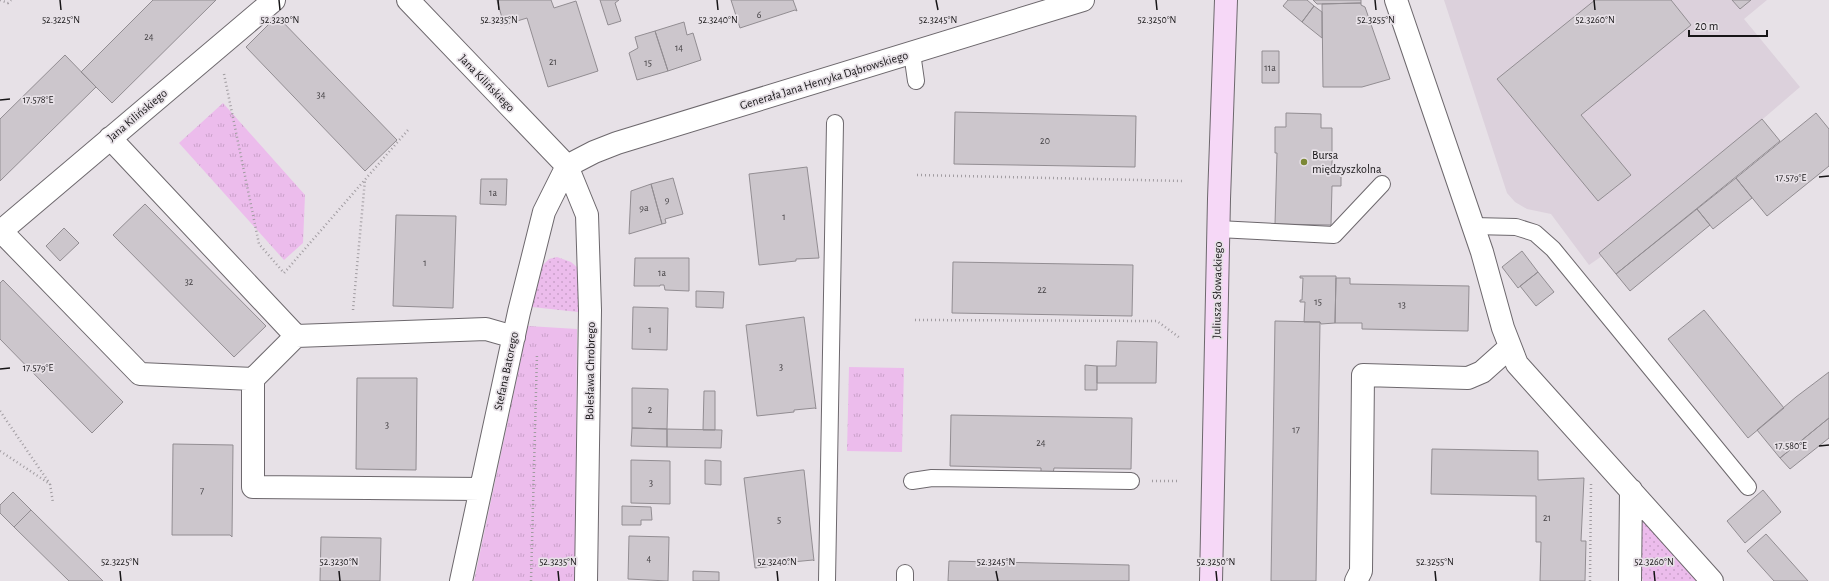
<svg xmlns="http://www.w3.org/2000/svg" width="1829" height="581" viewBox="0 0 1829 581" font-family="'Alegreya Sans',sans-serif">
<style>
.built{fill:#dcd1dc}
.grass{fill:url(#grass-dots)}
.park{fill:url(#park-tufts)}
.building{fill:#ccc6cc;stroke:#928d92}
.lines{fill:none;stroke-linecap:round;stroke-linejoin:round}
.lane-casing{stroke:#6d686d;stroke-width:18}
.street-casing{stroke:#6d686d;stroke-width:24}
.secondary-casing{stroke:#6d686d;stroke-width:24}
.path{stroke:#a19ca1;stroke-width:2.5;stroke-dasharray:1 3;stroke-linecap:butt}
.lane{stroke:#fff;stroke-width:16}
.street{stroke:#fff;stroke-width:22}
.secondary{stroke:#f6d8f7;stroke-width:22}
.ticks{fill:none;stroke:#171517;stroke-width:1.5}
.poi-dot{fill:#7c8835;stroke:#e7e1e7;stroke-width:1.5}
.labels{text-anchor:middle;stroke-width:3.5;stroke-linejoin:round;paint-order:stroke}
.number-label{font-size:10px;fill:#444144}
.street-label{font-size:12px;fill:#171517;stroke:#e7e1e7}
.poi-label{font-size:12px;fill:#171517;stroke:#e7e1e7;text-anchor:start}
.ticks-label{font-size:10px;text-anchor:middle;fill:#171517;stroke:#e7e1e7;stroke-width:3.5;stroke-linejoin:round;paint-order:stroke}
</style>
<defs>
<pattern id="grass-dots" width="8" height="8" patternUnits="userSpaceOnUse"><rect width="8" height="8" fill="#ecbcec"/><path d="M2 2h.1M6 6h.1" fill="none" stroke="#caa1ca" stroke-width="1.8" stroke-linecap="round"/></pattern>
<pattern id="park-tufts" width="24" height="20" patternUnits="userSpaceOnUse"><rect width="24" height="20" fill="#ecbcec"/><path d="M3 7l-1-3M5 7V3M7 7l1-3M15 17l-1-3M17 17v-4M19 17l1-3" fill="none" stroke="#caa1ca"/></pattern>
</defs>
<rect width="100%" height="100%" fill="#e7e1e7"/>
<!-- built -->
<path class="built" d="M1444,0h323l-23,19 56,68 -72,62 -128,103 2,4 -13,9 -38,-51 -24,-5 -12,-7 -8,-9z"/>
<!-- grass -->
<path class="grass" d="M557,257l14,5 8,7 -1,43 -46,-5 11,-42 6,-6z
M1641,522l6,1 50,55v3h-54l-6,-30z"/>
<!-- park -->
<path class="park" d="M223,103l82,92 -2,48 -19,17 -105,-117z
M528,326l49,3 -2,252h-101z
M849,367l55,1 -2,84 -55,-1z"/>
<!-- building -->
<path class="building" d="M153,0h63l-104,103 -31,-31z
M497,0h54l3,8 22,-7 22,70 -50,16 -21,-69 -23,7z
M600,0h19l-4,3 6,18 -13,4z
M731,0h62l4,11 -2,-1 -55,18z
M1288,0h19l7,6 -12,16 -19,-16z
M1313,0h48v3l-44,1z
M1595,0h76l20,25 -110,90 50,60 -33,26 -101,-122z
M1732,0h19l-11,9z
M1361,3v2l4,2 25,72 -28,8h-39l-1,-83z
M1314,6l8,6v26l-20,-16z
M277,16l120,124 -32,31 -119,-124z
M684,22l3,13 6,-2 8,27 -33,11 -13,-40z
M655,31l13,40 -31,9 -8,-27 9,-5 -3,-11z
M1262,51h17v32h-17z
M65,55l31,32 -96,94v-62z
M955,112l181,4 -1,51 -181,-3z
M1286,113l35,1v14h11v42l9,1v15h-9l-1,39 -56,-1 2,-71h-2v-26h11z
M1816,113l13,16v37l-62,50 -31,-38z
M1762,119l18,22 -164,133 -17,-21z
M807,167l12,91 -23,1v2l-37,4 -10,-91z
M673,178l10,36 -18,5 1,4 -4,1 -11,-40z
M1736,178l16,20 -39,31 -16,-20z
M481,179h26l-1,26 -26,-1z
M651,184l11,40 -33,10 2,-43z
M145,204l121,122 -32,31 -121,-122z
M1697,209l13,16 -80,66 -14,-17z
M396,215l60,1 -3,92 -60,-2z
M64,228l15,15 -19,18 -14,-15z
M1522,251l16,21 -20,16 -16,-21z
M635,258h54v33l-24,-1 -1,-5h-4v1h-26z
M953,262l180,3 -1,51 -180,-3z
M1538,272l16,20 -18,14 -16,-20z
M1300,276h36l-1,47 -14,1 -1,-2h-16l1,-20h-5v-2h2l1,-22h-3z
M1336,278h14v6l119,2 -1,45 -106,-2v-6h-27z
M3,280l120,122 -31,31 -92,-94v-56z
M696,291l28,1 -1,16 -27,-1z
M633,307l35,1 -1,42 -35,-1z
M1704,310l80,98 -36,30 -80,-99z
M804,317l12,92 -1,-1 -21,2v2l-37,4 -11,-91z
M1275,321l45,1 -4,259h-45z
M1117,341l40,1 -1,41h-59v-17h19z
M1085,365l12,1v24h-12z
M1829,372v46l-49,40 -23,-28 39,-33z
M357,378h60l-1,92 -60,-1z
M632,388l36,1 -1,40 -35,-1z
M704,391h11v39h-12z
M951,415l181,3 -1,51 -77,-1 -1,6h-12v-6l-91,-2z
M1829,418v20l-39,31 -10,-11z
M632,428l35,1v18l-36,-1z
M667,429l55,1 -1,18 -54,-1z
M173,444l60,1 -1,92 -2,-2h-58z
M1432,449l106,2v29l46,-2 -3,63h5l-1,40h-45l1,-39h-5v-46l-105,-2z
M631,460l39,1v43l-39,-1z
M705,460l16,1v24l-16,-1z
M802,470h2l10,91 -1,-1 -21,2v2l-37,4 -11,-90z
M1763,490l18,22 -36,31 -18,-22z
M13,492l18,18 -17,17 -14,-14v-8z
M622,506l29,1 1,13h-11v5h-19z
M31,510l72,71h-34l-55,-54z
M1766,534l42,47h-34l-27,-30z
M629,536l40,1 -1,44 -40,-2z
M321,537l60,1 -1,43h-60z
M949,561l180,4v16h-181z
M693,571l26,1v9h-26z"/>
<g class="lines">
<!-- lane casing -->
<g class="lane-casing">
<path id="lane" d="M912,53l4,28
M1473,226l43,1 19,6 18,16 195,238
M1218,229l116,6 48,-51
M912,481l20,-3 199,3
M827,581l8,-458
M905,581v-8"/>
</g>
<!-- street casing -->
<g class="street-casing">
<path id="street" d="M408,0l159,166 20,49 3,95 -4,271
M1396,0l86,252 21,76 14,36 195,217
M110,138l186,198
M567,166l27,-14 23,-9 466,-143
M1,231l139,143 113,5
M0,232l274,-232
M481,489l-228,-2v-108l43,-43 190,-7 28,8
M461,581l58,-269 25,-100 23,-46
M1356,581l5,-10 2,-196 105,3 14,-6 28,-25
M1630,581l1,-91"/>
</g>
<!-- secondary casing -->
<g class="secondary-casing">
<path id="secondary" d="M1211,581l8,-382 7,-199"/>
</g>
<!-- path -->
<path class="path" d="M0,0l8,3 3,-3
M224,74l35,170 25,29 124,-143
M917,175l266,6
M353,310l12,-130
M915,320l242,1 23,17
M0,411l50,73
M0,451l50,33 3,19
M1152,481h26
M531,581l6,-227
M1590,581l1,-97"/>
<!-- lane -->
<use href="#lane" class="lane"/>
<!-- street -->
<use href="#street" class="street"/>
<!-- secondary -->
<use href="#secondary" class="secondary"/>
</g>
<!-- ticks -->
<path class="ticks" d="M60,0l1,10M279,0l1,10M498,0l1,10M717,0l1,10M936,0l2,10M1156,0l1,10M1375,0l1,10M1594,0l1,10M0,100l10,-1M1819,177l10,-1M0,369l10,-1M1819,446l10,-1M120,571l1,10M339,571l1,10M558,571l1,10M777,571l1,10M996,571l2,10M1216,571l1,10M1435,571l1,10M1654,571l1,10"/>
<!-- markers -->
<circle class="poi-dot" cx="1304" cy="162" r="4"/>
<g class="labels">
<!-- number labels -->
<g class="number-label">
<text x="759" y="18">6</text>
<text x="149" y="40">24</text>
<text x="679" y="51">14</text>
<text x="553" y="65">21</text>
<text x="648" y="66">15</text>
<text x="1270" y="71">11a</text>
<text x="321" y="98">34</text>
<text x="1045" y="144">20</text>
<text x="493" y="196">1a</text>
<text x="667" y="203">9</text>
<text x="644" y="211">9a</text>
<text x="784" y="220">1</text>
<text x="425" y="266">1</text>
<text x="662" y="276">1a</text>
<text x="189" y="285">32</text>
<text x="1042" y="293">22</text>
<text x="1318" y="305">15</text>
<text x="1402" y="308">13</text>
<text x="650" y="333">1</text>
<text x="781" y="370">3</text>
<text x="650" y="413">2</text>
<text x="387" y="428">3</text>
<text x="1296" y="433">17</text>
<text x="1041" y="446">24</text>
<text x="651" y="486">3</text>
<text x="202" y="494">7</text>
<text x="1547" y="521">21</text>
<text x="779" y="523">5</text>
<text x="649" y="562">4</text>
</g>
<!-- street labels -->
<g class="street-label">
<text transform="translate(824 80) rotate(-17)" y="4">Generała Jana Henryka Dąbrowskiego</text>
<text transform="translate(487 83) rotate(46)" y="4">Jana Kilińskiego</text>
<text transform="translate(137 115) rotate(-40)" y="4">Jana Kilińskiego</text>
<text transform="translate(1217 290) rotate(-89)" y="4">Juliusza Słowackiego</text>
<text transform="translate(506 371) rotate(-78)" y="4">Stefana Batorego</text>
<text transform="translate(590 371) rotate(-89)" y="4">Bolesława Chrobrego</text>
</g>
<!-- poi labels -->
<g class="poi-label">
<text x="1312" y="159">Bursa<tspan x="1312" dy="14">międzyszkolna</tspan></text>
</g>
</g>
<g class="ticks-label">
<text x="61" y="23">52.3225°N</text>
<text x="280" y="23">52.3230°N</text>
<text x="499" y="23">52.3235°N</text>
<text x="718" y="23">52.3240°N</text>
<text x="938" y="23">52.3245°N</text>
<text x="1157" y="23">52.3250°N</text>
<text x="1376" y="23">52.3255°N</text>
<text x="1595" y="23">52.3260°N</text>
<text x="38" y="103">17.578°E</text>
<text x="1791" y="181">17.579°E</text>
<text x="38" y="371">17.579°E</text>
<text x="1791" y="449">17.580°E</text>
<text x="120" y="565">52.3225°N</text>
<text x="339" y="565">52.3230°N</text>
<text x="558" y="565">52.3235°N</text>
<text x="777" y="565">52.3240°N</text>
<text x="996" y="565">52.3245°N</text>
<text x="1216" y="565">52.3250°N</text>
<text x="1435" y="565">52.3255°N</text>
<text x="1654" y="565">52.3260°N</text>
</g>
<!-- scale -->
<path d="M1689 30v6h78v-6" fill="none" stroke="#171517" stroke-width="2"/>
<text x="1695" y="30" font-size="12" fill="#171517" stroke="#e7e1e7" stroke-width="3" paint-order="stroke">20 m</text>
</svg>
